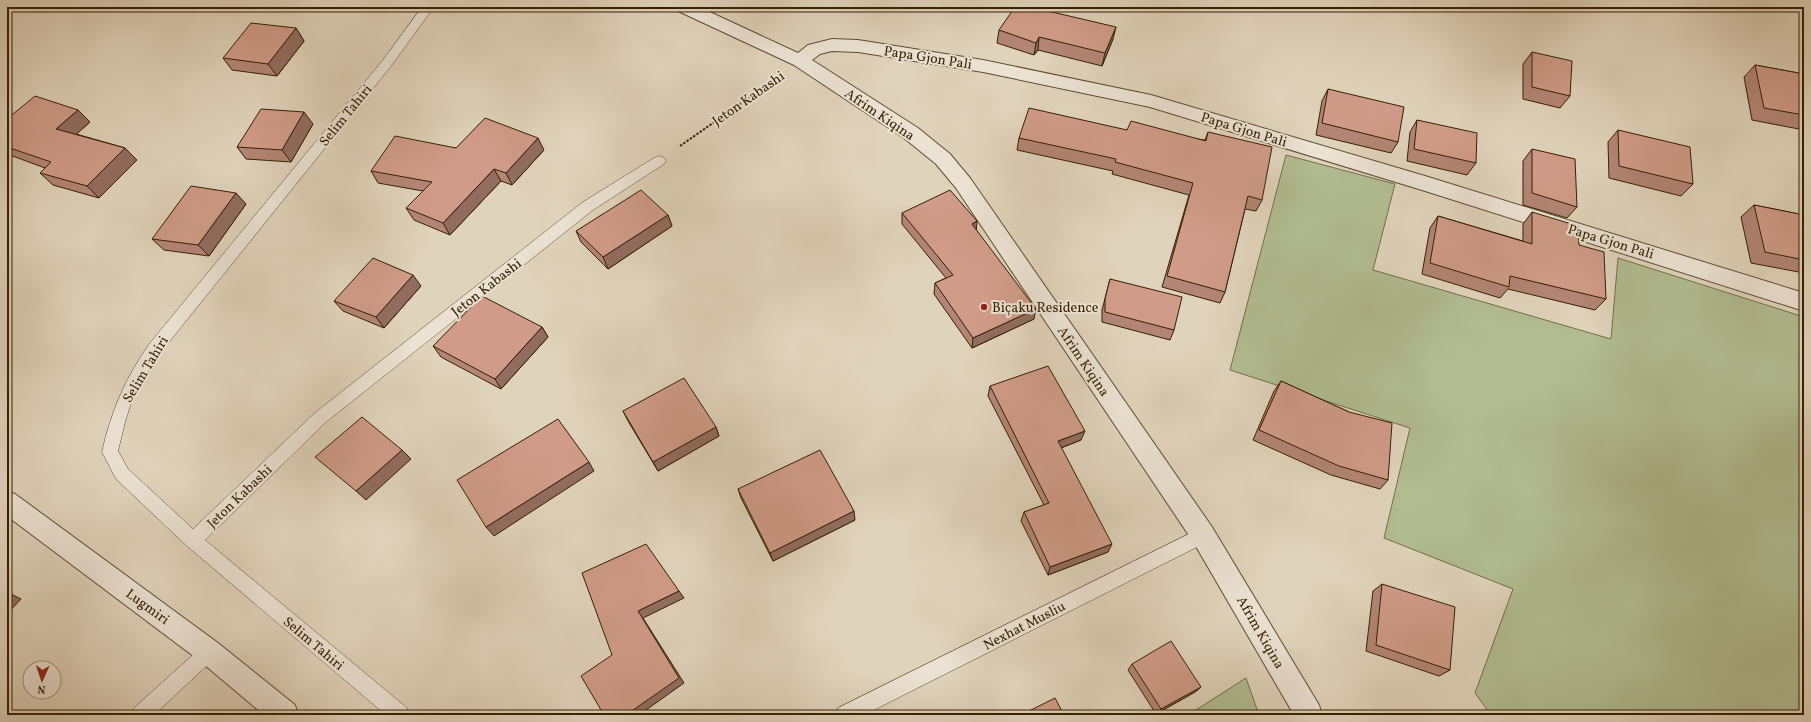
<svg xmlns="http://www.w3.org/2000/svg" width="1811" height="722" viewBox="0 0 1811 722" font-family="Vollkorn,serif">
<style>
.green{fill:#b1bc91;stroke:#746e4a}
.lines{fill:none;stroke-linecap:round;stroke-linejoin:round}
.service-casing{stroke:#604c31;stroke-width:1}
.minor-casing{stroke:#604c31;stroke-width:2}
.path{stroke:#361f03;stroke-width:2;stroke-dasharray:2.5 1.5;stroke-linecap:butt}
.service{fill:#ebe2d3;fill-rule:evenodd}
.minor{fill:#ebe2d3;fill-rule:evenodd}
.wall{fill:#b38575;stroke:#361f03}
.shaded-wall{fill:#926c5f;stroke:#361f03}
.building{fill:#d09b88;stroke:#361f03}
.poi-dot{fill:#8f2418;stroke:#ebe2d3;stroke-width:1.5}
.labels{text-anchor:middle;stroke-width:4;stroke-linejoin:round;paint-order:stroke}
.street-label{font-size:14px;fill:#361f03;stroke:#ebe2d3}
.poi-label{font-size:14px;fill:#361f03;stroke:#ebe2d3;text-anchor:start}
</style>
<rect width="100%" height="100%" fill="#e0d3bb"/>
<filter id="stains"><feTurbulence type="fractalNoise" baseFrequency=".005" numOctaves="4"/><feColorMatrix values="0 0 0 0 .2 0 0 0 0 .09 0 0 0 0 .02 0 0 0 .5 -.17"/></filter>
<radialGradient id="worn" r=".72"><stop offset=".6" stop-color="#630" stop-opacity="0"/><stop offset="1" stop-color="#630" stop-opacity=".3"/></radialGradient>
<!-- green -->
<path class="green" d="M1286,155l109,29 -22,86 238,69 7,-81 186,59v398h-313l-16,-22 38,-104 -129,-51 26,-110 -180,-58z
M1246,678l13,37h-71z"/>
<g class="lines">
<!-- service casing -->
<g class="service-casing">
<path id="service" d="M422,7h12l-43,59 -230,286 -15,23 -14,25 -7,22 -7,29 10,18 65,60 123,-117 267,-210 71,-44 5,-2 5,2 2,3 -2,3 -71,46 -267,212 -121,118 202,168 2,7h-23l-199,-169 -71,-67 -14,-27c9,-41 24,-75 48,-109l233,-283z
M1203,527l6,2 2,6 -2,6 -345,174h-28l2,-7z
M209,643l6,3 3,6 -3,6 -61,57h-22l2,-7 69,-62z"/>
</g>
<!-- minor casing -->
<g class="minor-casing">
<path id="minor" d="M675,7h24l99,46 10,-8 24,-6 26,1 125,20 168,35 274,81 379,117v18l-382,-121 -272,-83 -167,-35 -125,-20 -26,-1 -12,3 -8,6 106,68 32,26 20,24 242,349 107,178 3,10h-28l-100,-172 -238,-355 -20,-24 -32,-26 -110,-73 -116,-54z
M7,491l8,3 203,149 77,62 3,10h-34l-64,-54 -193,-145z"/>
</g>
<!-- path -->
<path class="path" d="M680,146l96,-67"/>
<!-- service -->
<use href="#service" class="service"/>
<!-- minor -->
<use href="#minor" class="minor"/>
</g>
<!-- wall -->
<path class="wall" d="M795,7h14l-1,3z
M296,28l8,13 -27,35 -45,-6 -9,-12z
M999,30l114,9 -11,27 -64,-16 -4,5 -37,-12z
M1532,52l38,44 -10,12 -37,-9v-35z
M1755,65l49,9v56l-52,-10 -8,-43z
M1328,89l70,53 -7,11 -75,-18 6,-34z
M78,110l12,12 -14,12 49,14 12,12 -38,38 -46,-13 -13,-12 5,-5 -38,-14v-35z
M1417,120l59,43 -9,12 -60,-14 3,-29z
M313,124l-22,38 -45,-3 -9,-12z
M1127,130l78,10 3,-8 54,68 -6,11 -11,-2 -20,83 -5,11 -58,-16 27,-92 -77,-21 1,-3 -96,-21 2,-12z
M1618,130l75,54 -12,12 -72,-18 -1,-36z
M456,148l88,2 -32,35 -11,-4 -51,54 -36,-15 -8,-12 17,-17 -45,-8 -7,-12z
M1532,149l45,58 -10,11 -44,-13v-44z
M246,204l-37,52 -45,-6 -12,-11z
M1754,205l50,10v58l-53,-10 -10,-46z
M1532,212l47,33 27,54 -11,11 -87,-21 -8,9 -78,-24 8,-46 8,-12 85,25v-17z
M902,213l74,17 58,89 -62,29 -38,-54 1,-11 11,-5 -44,-54z
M668,215l4,11 -64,43 -27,-27 -5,-11z
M1110,279l64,51 -4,10 -68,-18v-12z
M421,286l-37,42 -41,-17 -9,-10z
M542,327l6,10 -47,52 -60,-32 -8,-11z
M1281,381l68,31 39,68 -8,9 -49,-14 -78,-35 21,-49z
M990,386l91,54 -20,8 47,104 -60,23 -27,-54 3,-9 20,-7 -56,-109z
M623,411l93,16 3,9 -61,35 -30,-50z
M738,489l117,31 -82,41 -32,-63z
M1382,584l68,86 -11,6 -73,-25 7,-60z
M1132,664l69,23 -6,5 -39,22 -28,-44z"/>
<!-- shaded-wall -->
<path class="shaded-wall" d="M1116,27l-3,12 -11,27 3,-13z
M296,28l8,13 -27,35 -9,-12z
M1039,37l-1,13 -4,5 2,-12z
M78,110l12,12 -21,19 -13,-12z
M304,112l9,12 -22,38 -9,-12z
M538,138l6,12 -32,35 -6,-12z
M125,148l12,12 -38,38 -12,-12z
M494,169l7,12 -51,54 -7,-12z
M236,193l10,11 -37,52 -11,-11z
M668,215l4,11 -64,43 -5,-12z
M977,221l-1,12 -4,-9z
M413,275l8,11 -37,42 -8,-11z
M1036,309l-2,10 -62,29 1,-10z
M542,327l6,10 -47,52 -6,-10z
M716,427l3,9 -61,35 -5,-9z
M1085,431l-4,9 -26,10 3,-9z
M402,450l9,9 -45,41 -10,-9z
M589,462l5,9 -100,65 -8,-9z
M854,511l1,9 -82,41 -3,-8z
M1112,544l-4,8 -60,23 2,-8z
M679,591l5,7 -41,20 41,65 -45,32h-13l12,-104z
M7,592l14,7 -14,15z
M1201,687l-6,5 -39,22 5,-5z"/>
<!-- building -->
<path class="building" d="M1015,7h16l85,20 -11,26 -66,-16 -3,6 -37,-13z
M251,23l45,5 -28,36 -45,-6z
M1532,52l40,9 -2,35 -38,-9z
M1755,65l49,9v41l-40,-7z
M1328,89l76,18 -6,35 -76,-19z
M35,96l43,14 -22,19 69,19 -38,38 -47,-13 11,-11 -44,-15v-28z
M1029,108l98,22 4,-9 75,20 2,-9 64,15 -10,53 -14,-4 -23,96 -58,-16 26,-93 -78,-21 1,-3 -97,-21z
M261,109l43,3 -22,38 -45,-3z
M485,118l53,20 -32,35 -12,-4 -51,54 -37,-15 26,-26 -61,-11 24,-35 61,12z
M1417,120l60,13 -1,30 -62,-14z
M1618,130l72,17 3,37 -74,-18z
M1532,149l43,10 2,48 -45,-14z
M191,186l45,7 -38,52 -46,-6z
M641,190l27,25 -65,42 -27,-26z
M950,190l27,31 -5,3 64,85 -63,29 -38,-55 18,-8 -51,-62z
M1754,205l50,10v45l-39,-8z
M1532,212l46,14 1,19 25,7 2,47 -96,-23 -1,11 -79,-24 8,-47 94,28z
M373,258l40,17 -37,42 -42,-16z
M1110,279l72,18 -8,33 -69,-18v-13z
M482,296l60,31 -47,52 -62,-33z
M1048,366l37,65 -27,10 54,103 -62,23 -26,-55 25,-9 -59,-117z
M684,378l32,49 -63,35 -30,-51z
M1281,381l68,31 43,11 -4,57 -49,-14 -80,-36z
M362,417l40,33 -46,41 -41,-34z
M558,419l31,43 -103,65 -29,-47z
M820,450l34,61 -84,42 -32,-64z
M646,544l33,47 -41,20 41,67 -53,37h-22l-23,-39 31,-21 -30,-82z
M1382,584l73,23 -5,63 -74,-25z
M1171,641l30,46 -40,22 -29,-45z
M1055,698l9,17h-43z"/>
<!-- markers -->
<circle class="poi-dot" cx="984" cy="307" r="4"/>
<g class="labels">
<!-- street labels -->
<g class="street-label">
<text transform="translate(928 57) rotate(9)" y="5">Papa Gjon Pali</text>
<text transform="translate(748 98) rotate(-35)" y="5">Jeton Kabashi</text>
<text transform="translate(880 114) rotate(34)" y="5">Afrim Kiqina</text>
<text transform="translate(345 115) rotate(-51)" y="5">Selim Tahiri</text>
<text transform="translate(1244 129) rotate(17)" y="5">Papa Gjon Pali</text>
<text transform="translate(1611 241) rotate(17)" y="5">Papa Gjon Pali</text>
<text transform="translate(486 287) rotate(-38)" y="5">Jeton Kabashi</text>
<text transform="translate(1084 361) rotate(56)" y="5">Afrim Kiqina</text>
<text transform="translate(145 369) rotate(-59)" y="5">Selim Tahiri</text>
<text transform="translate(239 496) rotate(-44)" y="5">Jeton Kabashi</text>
<text transform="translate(148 606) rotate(36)" y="5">Lugmiri</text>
<text transform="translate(1024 625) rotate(-27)" y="5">Nexhat Musliu</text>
<text transform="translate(1261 632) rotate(60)" y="5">Afrim Kiqina</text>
<text transform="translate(314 643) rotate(40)" y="5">Selim Tahiri</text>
</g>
<!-- poi labels -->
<g class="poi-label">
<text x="992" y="312">Biçaku Residence</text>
</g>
</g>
<!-- margin -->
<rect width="1811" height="722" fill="none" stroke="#e0d3bb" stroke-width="24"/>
<rect x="8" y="8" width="1795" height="706" fill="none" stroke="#361f03" stroke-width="2"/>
<rect x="12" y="12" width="1787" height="698" fill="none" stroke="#361f03"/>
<!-- north arrow -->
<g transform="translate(42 680) rotate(183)"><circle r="19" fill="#ebe2d3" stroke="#a39480"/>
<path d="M0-3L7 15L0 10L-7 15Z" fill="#8f2418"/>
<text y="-6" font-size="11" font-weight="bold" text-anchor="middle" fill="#361f03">N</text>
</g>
<rect width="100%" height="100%" filter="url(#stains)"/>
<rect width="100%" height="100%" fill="url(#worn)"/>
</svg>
